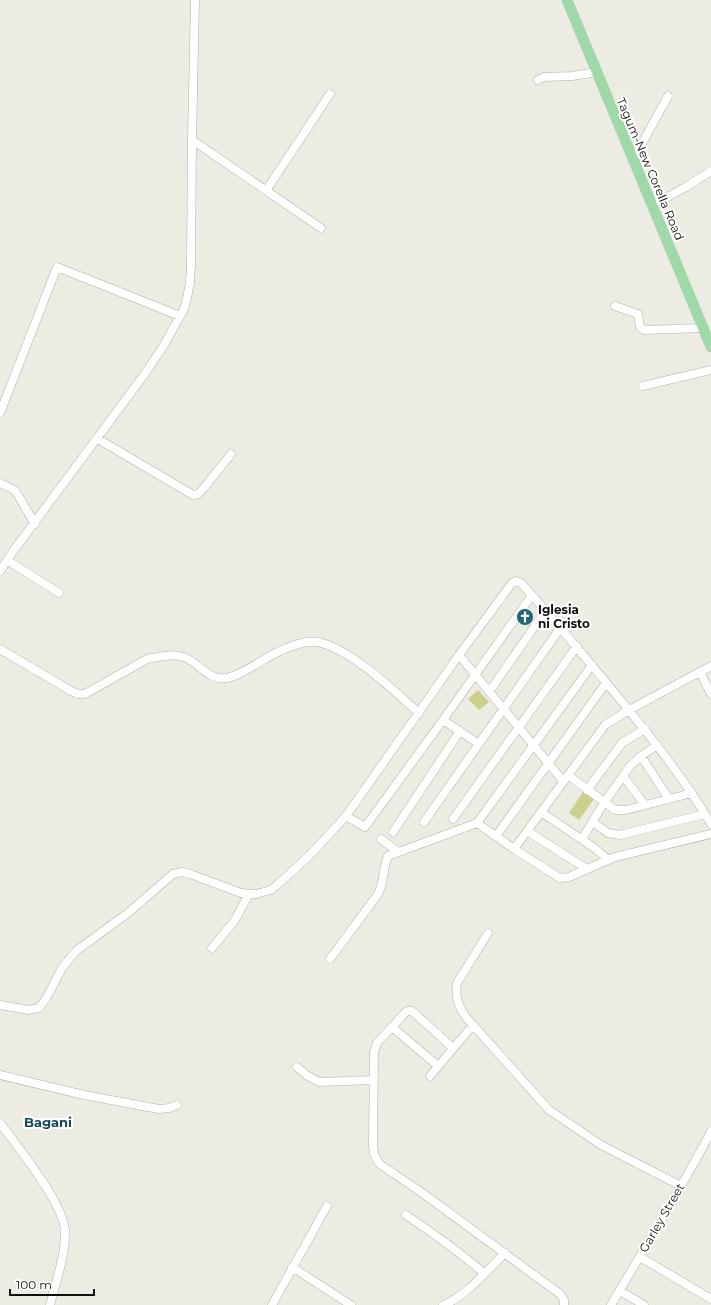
<svg xmlns="http://www.w3.org/2000/svg" width="711" height="1305" viewBox="0 0 711 1305" font-family="Montserrat,sans-serif">
<style>
.pitch{fill:#cbd08c}
.lines{fill:none;stroke-linecap:round;stroke-linejoin:round}
.minor-casing{stroke:#b2b0a8;stroke-width:9}
.major-casing{stroke:#cacaca;stroke-width:11}
.minor{stroke:#fff;stroke-width:8}
.major{stroke:#9edaa7;stroke-width:10}
.labels{text-anchor:middle;stroke-width:4;stroke-linejoin:round;paint-order:stroke}
.street-label{font-size:12px;fill:#0f0f0c;stroke:#fff}
.poi-label{font-size:12px;font-weight:bold;fill:#0f0f0c;stroke:#fff;text-anchor:start}
.neighbourhood-label{font-size:13px;font-weight:bold;fill:#114957;stroke:#fff}
</style>
<rect width="100%" height="100%" fill="#edece3"/>
<!-- pitch -->
<path class="pitch" d="M478,690l11,12 -10,8 -11,-11z
M583,792l11,7 -15,21 -10,-7z"/>
<g class="lines">
<!-- minor casing -->
<g class="minor-casing">
<path id="minor" d="M538,80l6,-3 28,-1 25,-4
M192,140l129,88
M633,160l35,-64
M267,189l63,-95
M651,206l33,-18 27,-17
M615,306l23,8 2,13 4,3 59,-2
M643,386l68,-16
M0,413l57,-146 123,49
M98,439l95,56 5,-1 5,-5 28,-35
M0,483l15,7 20,34
M7,560l52,33
M0,571l14,-21 130,-175 20,-30 20,-36 3,-11 3,-15 1,-18 1,-125 3,-140
M0,649l71,42 7,3h7l62,-35c11,-2 26,-6 36,-2 15,4 25,24 43,21 18,-3 37,-20 54,-27 11,-5 25,-11 38,-9 33,7 76,49 101,71
M459,655l104,126
M700,672l11,22
M489,692l57,-82
M443,720l36,24
M641,756l28,43
M568,775l47,35h11l66,-17
M623,776l22,29
M587,790l35,-47 23,-14
M541,812l52,35 16,13
M346,816l19,11 78,-107 89,-125
M453,819l124,-173
M424,822l137,-195
M593,822l15,11 12,2 85,-21
M477,823l37,26 46,29 9,-1 46,-20 96,-23
M527,831l60,38
M393,832l67,-101
M496,836l110,-153
M381,839l17,13
M582,839l22,-36 26,-37 11,-10 16,-11
M514,849l91,-124 24,-15 82,-44
M488,933l-31,50c-2,14 1,22 8,33l84,94 52,35 80,41
M212,948l23,-28 14,-26
M330,959l48,-65c7,-13 4,-25 10,-38l89,-33 115,-158
M0,1005l28,5 11,-2 7,-9 16,-31 14,-17 52,-38 45,-39 9,-2 8,2 51,19 15,1 15,-4 5,-4 35,-32 35,-38 113,-161 53,-72 4,-2 5,2c32,35 62,72 93,109 34,42 69,84 97,132
M392,1027l46,39
M453,1048l-41,-37h-5l-3,3 -27,29 -3,9 -1,90c0,9 1,16 8,23l40,27 139,102 4,6v5
M297,1067l11,9 11,6 55,-2
M0,1075l84,20 75,14 10,-1 8,-3
M430,1076l43,-51
M0,1123c17,23 66,83 65,110 0,25 -9,48 -15,72
M406,1215c27,18 53,37 78,58
M640,1257l71,42
M292,1267l59,38
M620,1291l24,14
M272,1305l55,-99
M443,1305c23,-8 44,-35 62,-52
M611,1305l57,-96 36,-64 7,-14"/>
</g>
<!-- major casing -->
<g class="major-casing">
<path id="major" d="M567,0l144,347"/>
</g>
<!-- minor -->
<use href="#minor" class="minor"/>
<!-- major -->
<use href="#major" class="major"/>
</g>
<!-- icons -->
<defs>
<g id="church-disc" transform="scale(0.9)"><circle r="9.5" fill="#226678" stroke="#fff"/><path d="M-1.2-6h2.4v3.5h3.3v2.4h-3.3V6h-2.4V-.1h-3.3v-2.4h3.3Z" fill="#fff"/></g>
</defs>
<g fill-rule="evenodd">
<use href="#church-disc" x="525" y="617"/>
</g>
<g class="labels">
<!-- street labels -->
<g class="street-label">
<text transform="translate(650 169) rotate(67)" y="4">Tagum-New Corella Road</text>
<text transform="translate(662 1218) rotate(-60)" y="4">Garley Street</text>
</g>
<!-- poi labels -->
<g class="poi-label">
<text x="538" y="614">Iglesia<tspan x="538" dy="14">ni Cristo</tspan></text>
</g>
<!-- neighbourhood labels -->
<g class="neighbourhood-label">
<text x="48" y="1127">Bagani</text>
</g>
</g>
<!-- scale -->
<path d="M10 1289v6h84v-6" fill="none" stroke="#0f0f0c" stroke-width="2"/>
<text x="16" y="1289" font-size="12" fill="#0f0f0c" stroke="#ffffff" stroke-width="3" paint-order="stroke">100 m</text>
</svg>
